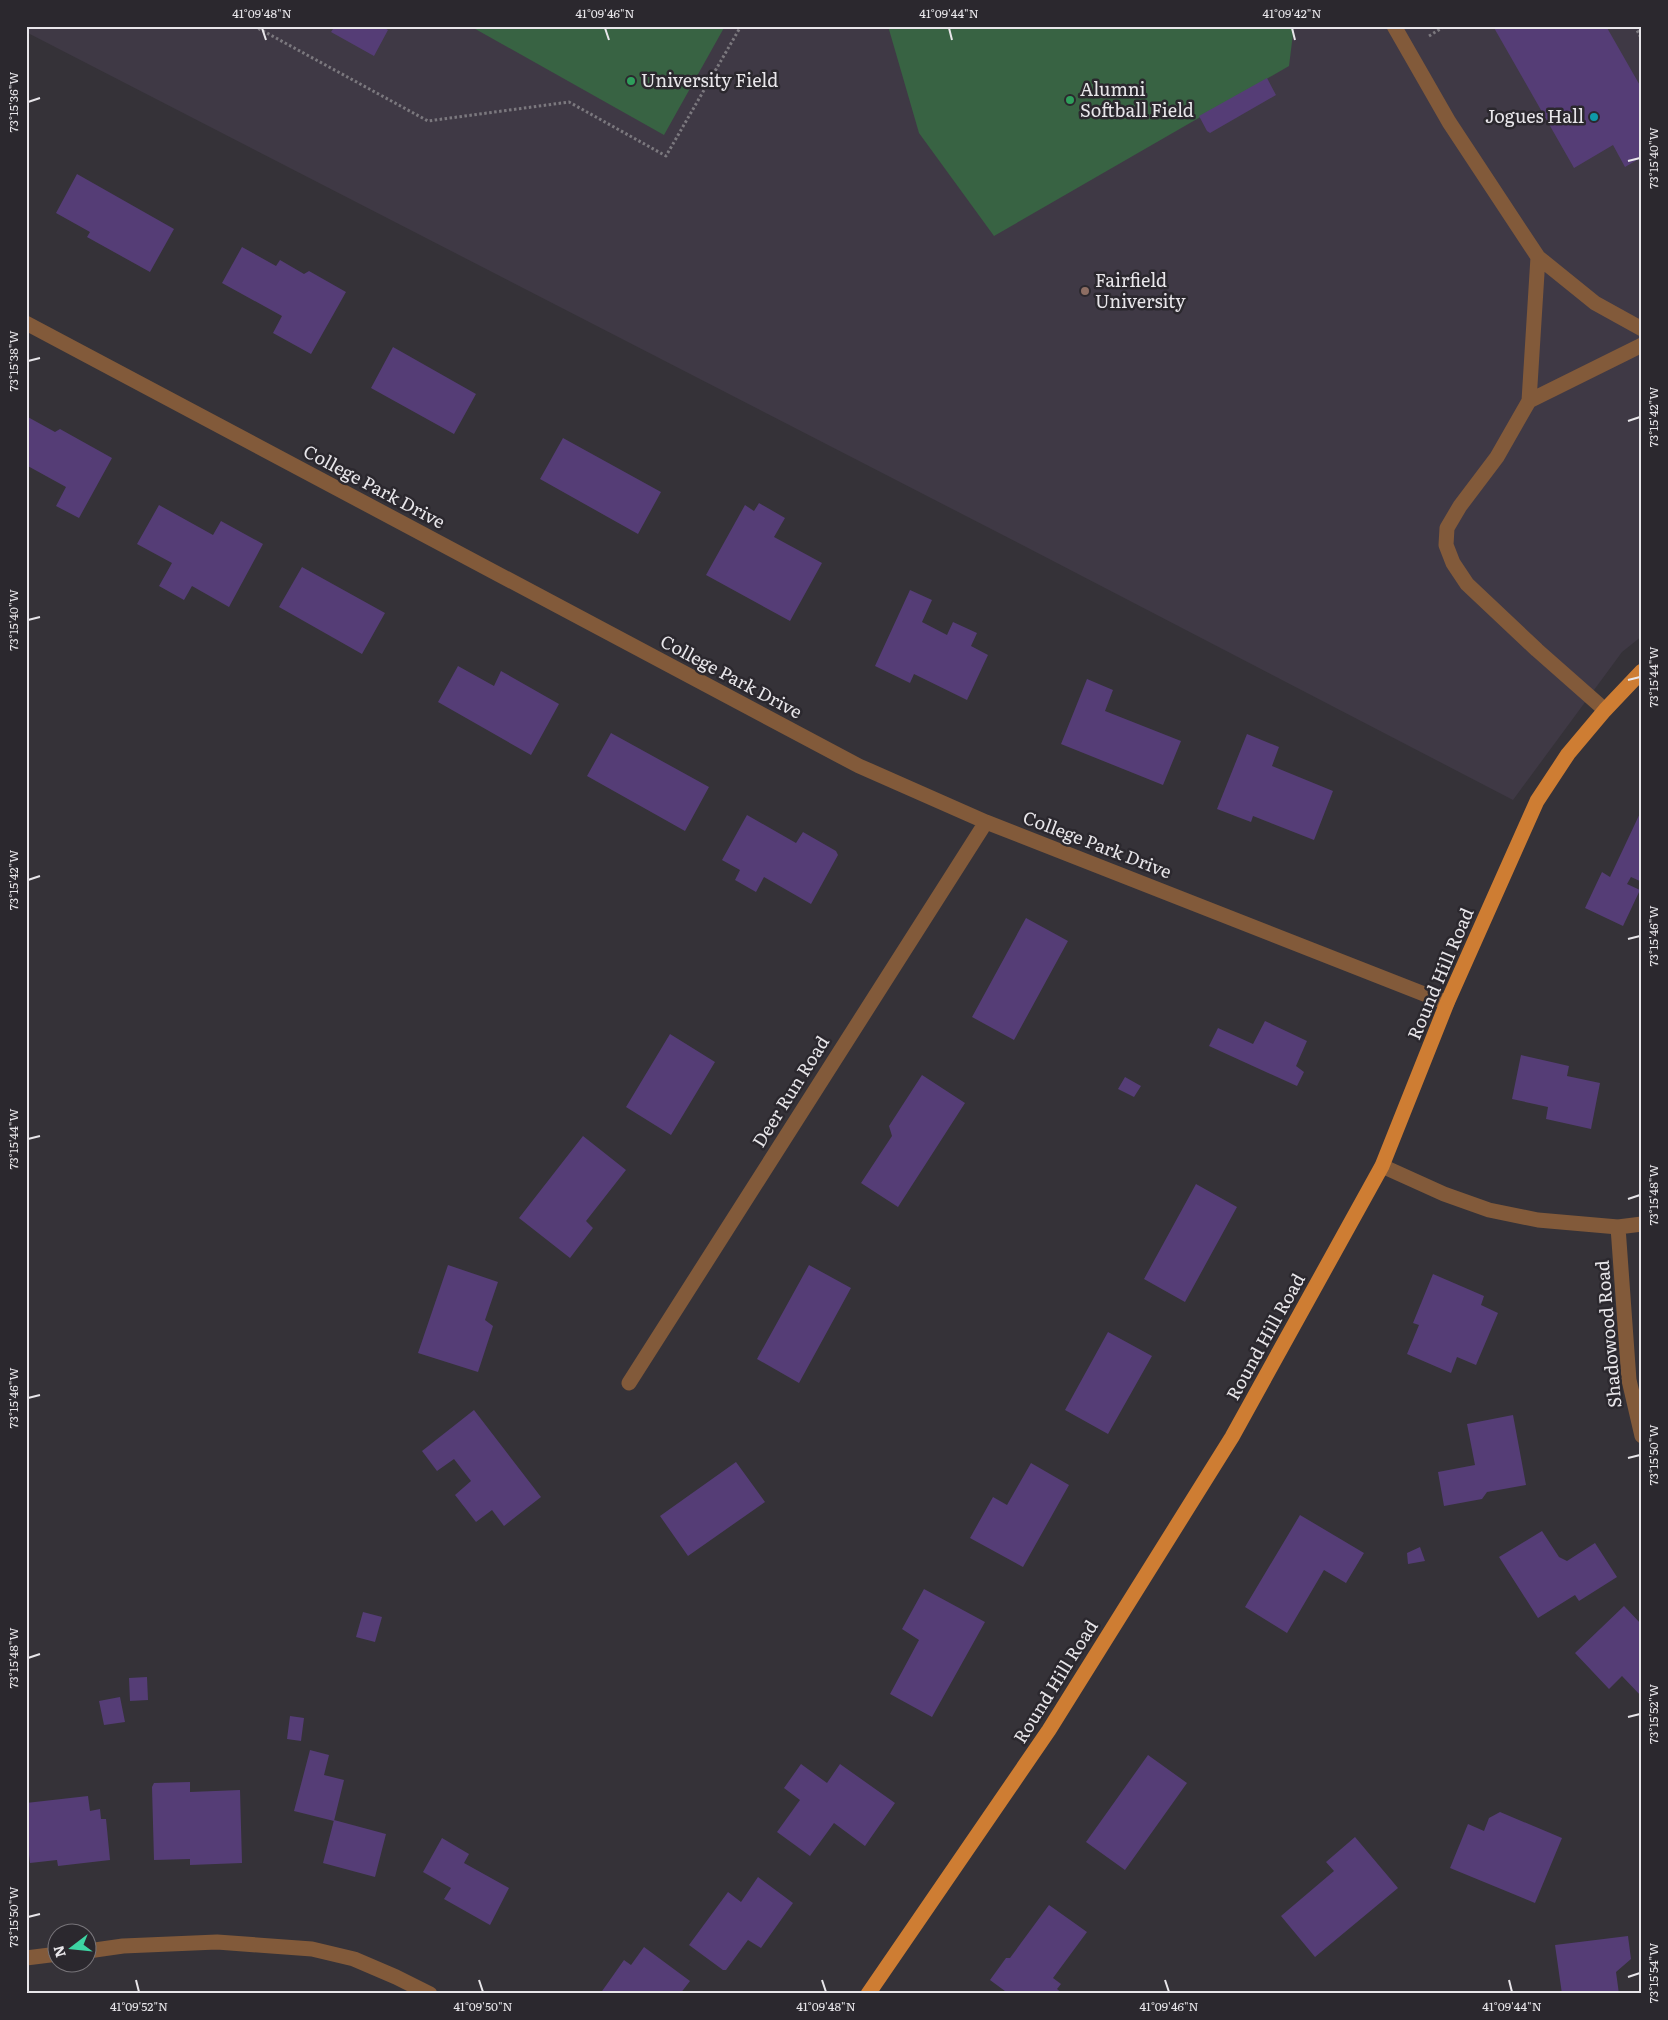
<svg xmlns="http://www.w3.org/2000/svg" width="1668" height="2020" viewBox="0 0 1668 2020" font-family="Literata,serif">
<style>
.built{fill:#3f3945}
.green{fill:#386343}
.building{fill:#553d76}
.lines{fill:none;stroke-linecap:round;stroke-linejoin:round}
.path{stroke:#7b787e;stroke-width:3;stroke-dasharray:2.5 2.5;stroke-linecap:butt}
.minor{stroke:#825a3a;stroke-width:15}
.major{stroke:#ce7d33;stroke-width:15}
.ticks{fill:none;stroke:#e8e6ea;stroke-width:2}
.leisure-dot{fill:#2e9e5b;stroke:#2b282e;stroke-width:2}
.culture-dot{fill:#0f9aa8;stroke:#2b282e;stroke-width:2}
.education-dot{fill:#8d6e63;stroke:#2b282e;stroke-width:2}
.labels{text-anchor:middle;stroke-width:5;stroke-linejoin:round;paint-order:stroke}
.poi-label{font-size:18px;fill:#e8e6ea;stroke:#2b282e;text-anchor:start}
.street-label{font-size:18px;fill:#e8e6ea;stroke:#2b282e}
.neatline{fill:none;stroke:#e8e6ea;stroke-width:2}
.ticks-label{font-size:12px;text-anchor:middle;fill:#e8e6ea}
</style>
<rect width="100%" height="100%" fill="#353238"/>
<!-- built -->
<path class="built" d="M26,26h1616v610l-20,16 -109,148 -483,-251 -1004,-517z"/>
<!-- green -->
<path class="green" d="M470,26h255l-61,109z
M888,26h406l-5,40 -295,170 -75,-103z"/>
<!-- building -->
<path class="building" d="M335,26h46l7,4 -14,26 -43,-24z
M1493,26h113l36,63v68l-17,10 -12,-22 -39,23z
M1267,78l9,17 -66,38 -3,-2 -8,-15z
M77,174l97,55 -24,43 -63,-35 3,-5 -34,-19z
M242,247l34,19 4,-6 24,14 5,-3 37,21 -35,62 -38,-21 9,-17 -60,-33z
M393,347l83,47 -22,40 -83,-46z
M26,416l29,16 5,-3 52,29 -33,60 -23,-12 10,-19 -40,-22z
M563,438l98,54 -23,42 -98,-55z
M759,503l26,15 -11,19 48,26 -32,58 -84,-46 39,-70 9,6z
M159,505l54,30 8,-14 42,23 -34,63 -37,-21 -8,14 -25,-14 13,-23 -35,-19z
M302,567l83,46 -23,41 -83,-47z
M910,590l22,10 -10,22 25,13 6,-13 24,11 -6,13 17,9 -21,45 -53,-26 -4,9 -35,-17z
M458,666l36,20 7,-15 58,33 -28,51 -93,-53z
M1087,679l26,11 -8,21 76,30 -18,44 -102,-41z
M611,733l98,54 -24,44 -98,-55z
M1247,734l32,13 -7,19 61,25 -19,49 -61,-24 -2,6 -34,-13z
M1642,809v73l-11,-5 -4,7 13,6 -17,36 -38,-18 17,-36 8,5z
M747,815l49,28 7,-11 33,19 2,4 -27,49 -47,-27 -8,15 -21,-12 5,-10 -18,-10z
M1026,918l42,23 -54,99 -42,-23z
M1265,1021l42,20 -11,25 8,6 -7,14 -88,-40 9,-18 35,16z
M670,1034l45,28 -44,73 -45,-28z
M1521,1055l48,11 -2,10 33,7 -9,46 -45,-10 2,-12 -36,-8z
M922,1075l43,28 -67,104 -37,-24 31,-47 -3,-10z
M1125,1077l16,9 -7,11 -16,-8z
M583,1136l43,34 -40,51 7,7 -23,30 -51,-40z
M1196,1184l41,23 -52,95 -41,-23z
M448,1265l50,17 -13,38 8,6 -15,46 -60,-19z
M809,1265l42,23 -52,95 -42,-24z
M1433,1274l51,22 -3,9 17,8 -22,52 -19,-8 -6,16 -44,-19 12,-29 -6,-2z
M1108,1332l44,24 -44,78 -43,-24z
M474,1410l67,87 -37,29 -12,-16 -16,12 -21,-27 16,-14 -17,-22 -17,12 -15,-20z
M1513,1415l13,70 -39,7 -5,7 -38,7 -6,-34 37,-7 -8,-41z
M736,1462l29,40 -77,54 -28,-40z
M1031,1463l38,22 -46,82 -53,-29 23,-41 14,8z
M1300,1515l64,38 -18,30 -22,-13 -37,63 -42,-26z
M1542,1531l17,26 8,4 28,-18 22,34 -38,24 -4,-6 -37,23 -39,-61z
M1420,1547l5,14 -17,3 -1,-11z
M924,1589l61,33 -53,95 -42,-23 29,-54 -17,-11z
M1624,1606l18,19v72l-20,-21 -13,13 -34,-36z
M363,1612l19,5 -7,25 -19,-5z
M147,1677l1,23 -18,1 -1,-23z
M120,1697l5,25 -21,3 -5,-24z
M290,1716l14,2 -3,23 -14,-2z
M310,1750l19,5 -5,20 20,5 -10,41 -40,-10z
M1148,1755l39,28 -62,87 -39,-28z
M801,1764l26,19 13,-19 55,39 -30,43 -31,-23 -24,33 -33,-24 23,-32 -16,-12z
M190,1782v10l50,-2 2,73 -52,2v-6l-36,1 -2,-73 2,-4z
M88,1796l2,15 10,-2 1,10h5l4,41 -52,6 -1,-6 -27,3 -4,-34v-26z
M1500,1812l62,26 -27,65 -85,-35 18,-44 16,7 5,-13z
M334,1820l52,14 -11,43 -52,-14z
M1355,1837l43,51 -83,69 -34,-41 53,-45 -8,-9z
M442,1838l27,16 -5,9 45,25 -19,37 -46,-26 7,-11 -28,-16z
M758,1877l35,26 -32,45 -13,-8 -22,30h-3l-34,-25 39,-53 13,10z
M1049,1905l38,27 -34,46 8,6 -4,5 6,5h-54l-19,-14 16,-22h4z
M1628,1936l3,23 -15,13 3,22h-57l-7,-49z
M644,1947l46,34 -10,13h-80l24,-34 7,5z"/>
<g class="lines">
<!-- path -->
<path class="path" d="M254,26l174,95 141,-19 97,54 75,-130
M1635,26l7,14
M1429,36l16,-10"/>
<!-- minor -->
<path class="minor" d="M1394,26l55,96 89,135 57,46 47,26
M1538,257l-9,144 113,-56
M26,323l833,443 127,56 461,181
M1529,401l-32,56 -37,49 -13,22 -1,17 7,18 14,21 70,66 68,60
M1382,1166l62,28 45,16 49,10 80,7 24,-3
M1618,1227l11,153 13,56
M629,1383l357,-561
M88,1951l35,-5 94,-4 95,7 42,10 42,18 34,17
M26,1958l32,-4"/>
<!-- major -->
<path class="major" d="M868,1994l181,-264 183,-293 150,-271 65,-163 90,-202 31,-47 37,-44 37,-39"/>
</g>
<!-- ticks -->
<path class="ticks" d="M262,28l4,12M605,28l4,12M949,28l3,12M1292,28l3,12M28,102l12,-4M1628,161l12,-3M28,361l12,-3M1628,421l12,-4M28,620l12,-3M1628,680l12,-3M28,880l12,-4M1628,939l12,-3M28,1139l12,-3M1628,1199l12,-4M28,1398l12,-3M1628,1458l12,-3M28,1658l12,-4M1628,1717l12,-3M28,1917l12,-3M1628,1977l12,-4M136,1980l3,12M479,1980l4,12M822,1980l4,12M1165,1980l4,12M1509,1980l3,12"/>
<!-- markers -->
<g class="leisure-dot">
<circle cx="631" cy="81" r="5"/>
<circle cx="1070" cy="100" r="5"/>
</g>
<circle class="culture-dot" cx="1594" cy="117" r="5"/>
<circle class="education-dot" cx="1085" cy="291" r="5"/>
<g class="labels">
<!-- poi labels -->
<g class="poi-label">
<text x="641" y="87">University Field</text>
<text x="1080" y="96">Alumni<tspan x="1080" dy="21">Softball Field</tspan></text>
<text x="1584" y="123" text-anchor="end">Jogues Hall</text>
<text x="1095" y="287">Fairfield<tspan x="1095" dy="21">University</tspan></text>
</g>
<!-- street labels -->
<g class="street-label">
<text transform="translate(374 487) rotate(28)" y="6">College Park Drive</text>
<text transform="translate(731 677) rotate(28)" y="6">College Park Drive</text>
<text transform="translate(1097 845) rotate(21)" y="6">College Park Drive</text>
<text transform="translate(1441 974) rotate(-67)" y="6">Round Hill Road</text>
<text transform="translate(791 1092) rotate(-58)" y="6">Deer Run Road</text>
<text transform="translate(1609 1334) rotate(-95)" y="6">Shadowood Road</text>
<text transform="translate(1266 1337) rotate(-61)" y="6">Round Hill Road</text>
<text transform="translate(1056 1682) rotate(-58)" y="6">Round Hill Road</text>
</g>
</g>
<!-- border -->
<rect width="1668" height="2020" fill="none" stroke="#2b282e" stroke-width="55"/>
<!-- north arrow -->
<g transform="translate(72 1948) rotate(254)"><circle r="24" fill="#2b282e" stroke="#777479"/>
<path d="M0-4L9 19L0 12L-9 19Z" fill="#3dd4a3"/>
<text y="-8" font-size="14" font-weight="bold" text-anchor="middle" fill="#e8e6ea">N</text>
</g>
<rect x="28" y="28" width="1612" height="1964" class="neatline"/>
<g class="ticks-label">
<text x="262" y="18">41°09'48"N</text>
<text x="605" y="18">41°09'46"N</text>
<text x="949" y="18">41°09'44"N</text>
<text x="1292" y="18">41°09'42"N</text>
<text transform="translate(14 102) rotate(-90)" y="4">73°15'36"W</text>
<text transform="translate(1654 158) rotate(-90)" y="4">73°15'40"W</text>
<text transform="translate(14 361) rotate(-90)" y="4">73°15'38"W</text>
<text transform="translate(1654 417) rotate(-90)" y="4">73°15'42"W</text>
<text transform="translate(14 620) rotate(-90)" y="4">73°15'40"W</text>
<text transform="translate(1654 677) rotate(-90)" y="4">73°15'44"W</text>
<text transform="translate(14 880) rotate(-90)" y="4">73°15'42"W</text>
<text transform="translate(1654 936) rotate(-90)" y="4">73°15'46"W</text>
<text transform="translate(14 1139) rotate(-90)" y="4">73°15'44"W</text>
<text transform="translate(1654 1195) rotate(-90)" y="4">73°15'48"W</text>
<text transform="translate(14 1398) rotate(-90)" y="4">73°15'46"W</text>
<text transform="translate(1654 1455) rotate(-90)" y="4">73°15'50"W</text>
<text transform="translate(14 1658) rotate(-90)" y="4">73°15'48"W</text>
<text transform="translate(1654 1714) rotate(-90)" y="4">73°15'52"W</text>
<text transform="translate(14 1917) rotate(-90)" y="4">73°15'50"W</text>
<text transform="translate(1654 1973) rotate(-90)" y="4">73°15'54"W</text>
<text x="139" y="2011">41°09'52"N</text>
<text x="483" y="2011">41°09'50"N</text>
<text x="826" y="2011">41°09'48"N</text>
<text x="1169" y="2011">41°09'46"N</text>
<text x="1512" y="2011">41°09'44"N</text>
</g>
</svg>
